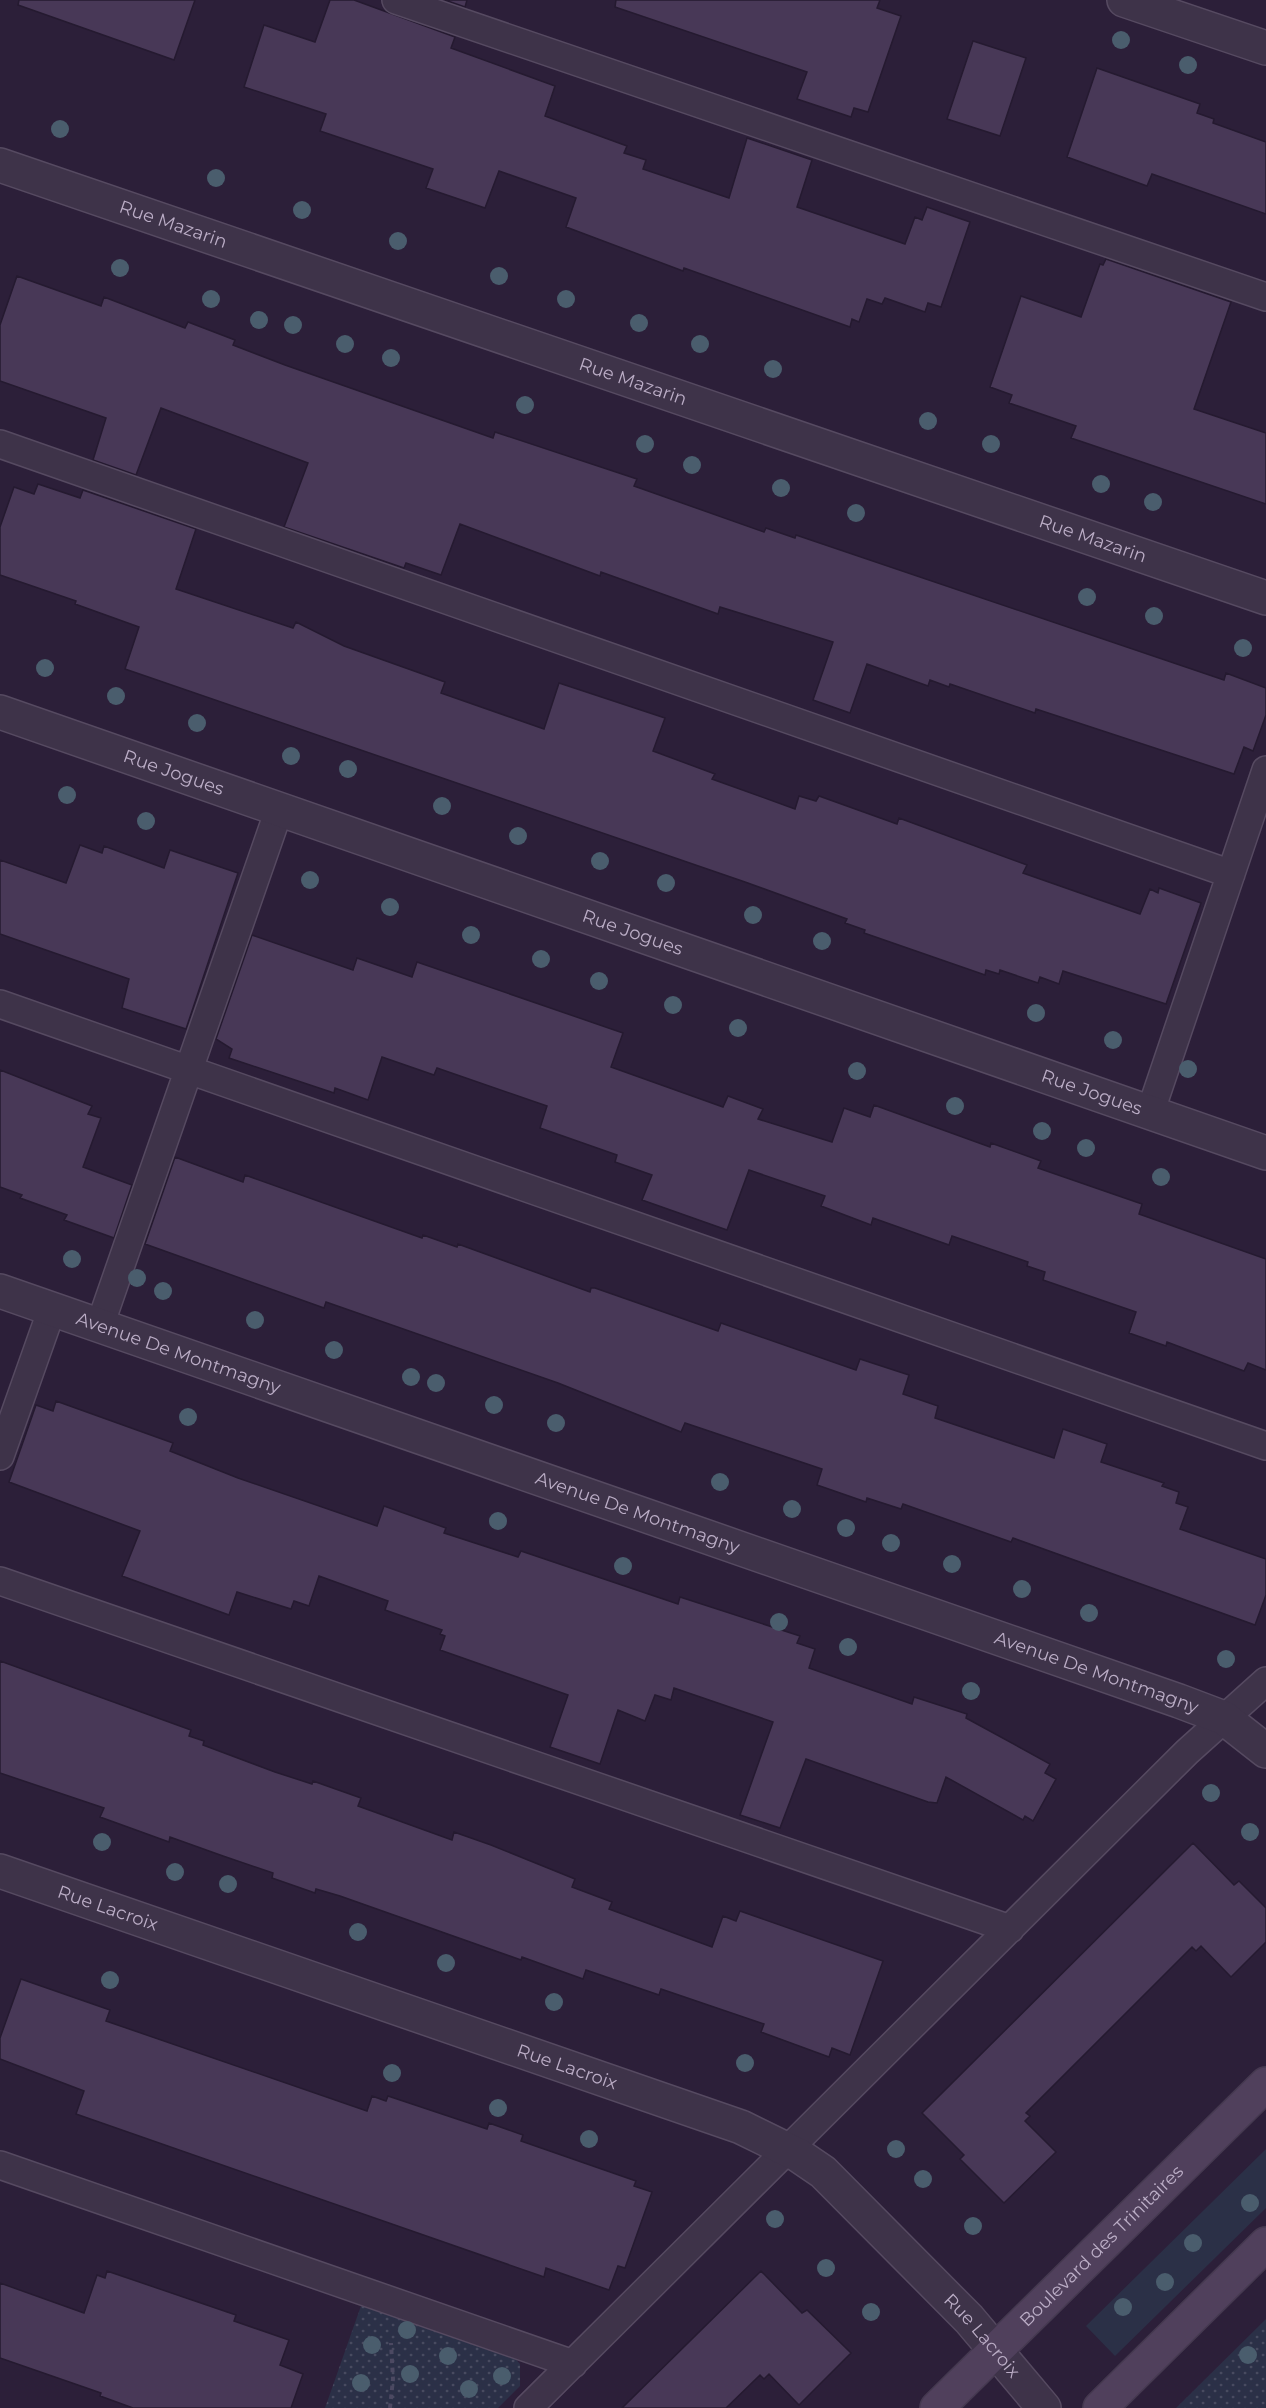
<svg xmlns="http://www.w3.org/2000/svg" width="1266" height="2408" viewBox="0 0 1266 2408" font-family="Montserrat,sans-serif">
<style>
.grass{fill:#2b3047}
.park{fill:url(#park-dots)}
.building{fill:#483857;stroke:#251a30;stroke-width:1.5}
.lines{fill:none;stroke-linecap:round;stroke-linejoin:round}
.lane-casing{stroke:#564a61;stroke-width:30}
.street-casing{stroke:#564a61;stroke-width:36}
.secondary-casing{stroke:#453950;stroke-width:36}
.path{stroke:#4c4962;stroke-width:4;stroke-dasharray:4.5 4.5;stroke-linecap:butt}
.lane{stroke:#3e3349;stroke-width:27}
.street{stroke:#3e3349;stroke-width:33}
.secondary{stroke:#50405c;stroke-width:33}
.tree{fill:#4a5d6d}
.labels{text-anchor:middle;stroke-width:6;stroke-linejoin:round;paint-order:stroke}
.street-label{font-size:18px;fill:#bbadc6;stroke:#23182d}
</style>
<defs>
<pattern id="park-dots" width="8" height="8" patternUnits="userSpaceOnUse" patternTransform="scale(1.5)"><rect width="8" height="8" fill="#2b3047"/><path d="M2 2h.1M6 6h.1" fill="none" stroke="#484b60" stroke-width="1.8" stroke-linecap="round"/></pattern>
</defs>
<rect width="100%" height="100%" fill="#2c1f39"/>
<!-- grass -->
<path class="grass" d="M1266,2149v59l-151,148 -29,-30z"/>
<!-- park -->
<path class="park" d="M362,2303l149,51 9,10v22l-22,22h-173z
M1266,2319v89h-90z"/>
<!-- building -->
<path class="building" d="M19,0h176l-21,60 -156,-55z
M330,0h24l101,37 -4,11 104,38 -10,30 82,30 -3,7 22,7 -3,9 86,29 18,-60 65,22 -15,47 108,37 10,-27 7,3 5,-13 43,15 -29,85 -13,-4 -3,9 -40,-14 -3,6 -15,-5 -8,23 -7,-3 -2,8 -166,-59 -1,3 -117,-44 10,-29 -77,-27 -14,37 -59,-20 7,-19 -113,-38 6,-17 -82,-27 20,-62 51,17z
M445,0h22l-2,7z
M616,0h264l-3,8 24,8 -33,96 -14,-4 -3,9 -54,-18 10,-27 -192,-65z
M973,41l53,17 -26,78 -53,-17z
M1097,68l103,36 -3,9 17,6 -1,4 53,19v72l-114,-40 -5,12 -80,-29z
M1106,259l125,43 -37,107 72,24v71l-195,-66 5,-12 -67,-23 3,-8 -22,-8 31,-91 60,21 19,-53 3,1z
M17,276l84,30 3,-9 81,31 3,-6 47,18 -2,5 52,20 208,73 2,-6 142,47 -3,7 130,46 2,-4 29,10 1,-3 428,145 2,-7 40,15v27l-13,36 -9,-4 -10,27 -198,-65 -1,4 -85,-29 -1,3 -19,-7 -2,6 -61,-22 -17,49 -37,-13 20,-58 -113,-35 -2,7 -117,-42 -1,4 -140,-52 -19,51 -35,-12 -2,5 -120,-41 24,-64 -147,-55 -25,67 -43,-15 13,-42 -106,-37v-56z
M38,484l42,14 3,-8 113,39 -20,60 117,39 3,-6 48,24 101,36 -4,11 103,36 15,-46 106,35 -12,33 62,23 -3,5 83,30 4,-13 17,5 3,-5 78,28 2,-6 128,47 -4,8 117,41 10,-25 8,4 1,-5 42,15 -35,101 -103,-33 -4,13 -19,-7 -2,6 -38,-13 -1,4 -13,-4 -1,5 -121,-42 1,-3 -20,-7 2,-4 -102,-37 -620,-213 14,-42 -64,-23 1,-3 -76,-26v-48l14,-40 20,7z
M80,845l22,8 2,-7 60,22 6,-18 68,23 -52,156 -64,-21 7,-29 -129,-45v-74l66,23z
M252,935l101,35 4,-12 55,19 5,-15 206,71 -12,34 112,40 5,-11 35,13 -5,10 74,23 12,-34 26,9 4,-12 116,42 1,-4 50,18 -3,7 104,36 -3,10 127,45v111l-18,-7 -4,8 -77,-29 -1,4 -37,-13 7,-21 -93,-32 2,-8 -18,-6 1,-4 -76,-26 -3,9 -76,-27 -2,7 -50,-19 4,-10 -76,-26 -22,60 -85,-30 10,-25 -37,-13 2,-7 -77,-27 7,-22 -110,-38 -3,7 -52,-18 -14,43 -33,-12 -1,5 -105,-35 3,-9 -16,-10z
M0,1070l92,36 -4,8 13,4 -18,49 49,18 -18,53 -50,-18 3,-5 -47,-17 2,-3 -22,-8z
M175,1157l68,25 2,-7 177,63 1,-3 34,12 1,-3 132,48 1,-4h4l123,43 3,-8 135,47 4,-11 49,16 -6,19 35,12 -3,12 119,40 9,-29 44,15 -6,18 63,21 -2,3 17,6 -3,11 12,4 -8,22 86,30v36l-11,30 -242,-87 -2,4 -108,-38 -2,5 -34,-11 -1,4 -49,-17 5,-16 -137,-46 -4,9 -123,-49 -232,-81 -2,6 -179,-64z
M56,1401l117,42 -3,8 68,27 139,48 7,-20 62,22 -2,5 74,24 3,-6 157,53 2,-7 120,39 -3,7 18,6 -6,19 103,36 2,-7 53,17 -1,4 84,46 -5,9 11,6 -23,42 -8,-5 -2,4 -77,-43 -9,26 -9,-1 -122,-43 -26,69 -40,-13 33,-93 -99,-34 -3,12 -16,-5 -10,26 -27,-11 -18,54 -50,-17 18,-52 -128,-45 5,-14 -5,-2 2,-4 -57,-20 3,-9 -69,-25 -10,30 -15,-5 -3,8 -54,-17 -8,23 -107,-39 18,-45 -131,-49 27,-77 17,6z
M0,1661l191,69 -2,6 15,5 -1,4 72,27 37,12 1,-3 48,17 -3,8 94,34 2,-8 37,13 84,34 -3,8 40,15 -3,7 103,38 11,-31 13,5 4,-10 143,50 -33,94 -18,-7 -3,9 -68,-25 3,-8 -103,-35 -2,6 -73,-25 -3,9 -61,-22 -1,3 -181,-64 -24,-7 -1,4 -43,-15 1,-5 -50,-17 -53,-19 -1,5 -69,-25 4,-9 -104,-35z
M1193,1843l41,42 5,-4 27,27v34l-35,35 -30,-31 -5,5 -4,-4 -166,166 4,3 -5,5 31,31 -52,51 -44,-44 4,-4 -42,-42z
M21,1979l89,31 -4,11 261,90 5,-15 14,5 2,-5 99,33 2,-6 34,12 -2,6 115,40 -2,5 18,6 -27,76 -7,-2 -9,24 -63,-22 -2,9 -468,-163 8,-23 -84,-32v-21z
M107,2271l129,44 -2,6 55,19 -9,25 23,9 -12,34h-158l-33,-12 1,-3 -101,-35v-75l84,30 13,-38 8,3z
M761,2271l41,42 5,-3 44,43 -52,52 -30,-31 -5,5 -4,-4 -34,33h-104z"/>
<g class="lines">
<!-- lane casing -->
<g class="lane-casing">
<path id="lane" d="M396,0l870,297
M0,444l1231,430
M0,1004l1266,442
M1150,1113l116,-343
M100,1325l179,-515
M0,1456l52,-147
M0,1581l1010,348
M0,2165l573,199
M528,2408l659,-656 79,-71"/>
</g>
<!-- street casing -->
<g class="street-casing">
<g id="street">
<path d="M1124,0l142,48"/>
<path id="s1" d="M0,165l1266,433"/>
<path id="s2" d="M0,712l1266,441"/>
<path id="s3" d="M0,1291l1179,410 45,17 42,33"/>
<path id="s4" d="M0,1871l741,256 57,28 25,17 146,147 75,89"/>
</g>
</g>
<!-- secondary casing -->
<g class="secondary-casing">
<g id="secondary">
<path id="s5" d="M937,2408l329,-324"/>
<path d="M1100,2408l166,-164"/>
</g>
</g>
<!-- path -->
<path class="path" d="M390,2408l3,-29 -2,-36"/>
<!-- lane -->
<use href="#lane" class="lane"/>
<!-- street -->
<use href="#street" class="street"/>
<!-- secondary -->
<use href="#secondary" class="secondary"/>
</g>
<!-- trees -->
<g class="tree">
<circle cx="1121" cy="40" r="9"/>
<circle cx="1188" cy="65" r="9"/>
<circle cx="60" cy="129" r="9"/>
<circle cx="216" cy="178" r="9"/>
<circle cx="302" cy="210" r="9"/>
<circle cx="398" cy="241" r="9"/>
<circle cx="120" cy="268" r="9"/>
<circle cx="499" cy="276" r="9"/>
<circle cx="211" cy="299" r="9"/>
<circle cx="566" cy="299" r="9"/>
<circle cx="259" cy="320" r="9"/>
<circle cx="639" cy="323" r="9"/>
<circle cx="293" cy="325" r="9"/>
<circle cx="345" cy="344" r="9"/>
<circle cx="700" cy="344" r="9"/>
<circle cx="391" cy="358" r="9"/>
<circle cx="773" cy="369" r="9"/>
<circle cx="525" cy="405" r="9"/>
<circle cx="928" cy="421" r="9"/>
<circle cx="645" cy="444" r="9"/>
<circle cx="991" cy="444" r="9"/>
<circle cx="692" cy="465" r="9"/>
<circle cx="1101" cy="484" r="9"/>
<circle cx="781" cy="488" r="9"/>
<circle cx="1153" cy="502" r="9"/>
<circle cx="856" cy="513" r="9"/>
<circle cx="1087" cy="597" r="9"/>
<circle cx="1154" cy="616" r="9"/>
<circle cx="1243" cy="648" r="9"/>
<circle cx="45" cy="668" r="9"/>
<circle cx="116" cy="696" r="9"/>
<circle cx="197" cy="723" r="9"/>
<circle cx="291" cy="756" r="9"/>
<circle cx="348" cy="769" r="9"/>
<circle cx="67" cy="795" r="9"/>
<circle cx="442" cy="806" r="9"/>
<circle cx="146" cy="821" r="9"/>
<circle cx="518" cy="836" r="9"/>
<circle cx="600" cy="861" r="9"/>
<circle cx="310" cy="880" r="9"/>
<circle cx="666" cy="883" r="9"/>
<circle cx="390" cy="907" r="9"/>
<circle cx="753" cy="915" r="9"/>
<circle cx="471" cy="935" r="9"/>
<circle cx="822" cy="941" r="9"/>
<circle cx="541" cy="959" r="9"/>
<circle cx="599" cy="981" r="9"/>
<circle cx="673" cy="1005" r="9"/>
<circle cx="1036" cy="1013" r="9"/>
<circle cx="738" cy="1028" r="9"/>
<circle cx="1113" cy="1040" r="9"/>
<circle cx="1188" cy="1069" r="9"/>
<circle cx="857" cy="1071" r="9"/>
<circle cx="955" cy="1106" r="9"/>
<circle cx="1042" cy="1131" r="9"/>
<circle cx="1086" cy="1148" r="9"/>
<circle cx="1161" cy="1177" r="9"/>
<circle cx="72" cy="1259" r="9"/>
<circle cx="137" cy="1278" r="9"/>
<circle cx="163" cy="1291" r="9"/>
<circle cx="255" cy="1320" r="9"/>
<circle cx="334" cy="1350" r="9"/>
<circle cx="411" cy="1377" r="9"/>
<circle cx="436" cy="1383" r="9"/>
<circle cx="494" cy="1405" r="9"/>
<circle cx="188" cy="1417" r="9"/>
<circle cx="556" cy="1423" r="9"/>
<circle cx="720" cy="1482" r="9"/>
<circle cx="792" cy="1509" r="9"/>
<circle cx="498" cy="1521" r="9"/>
<circle cx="846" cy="1528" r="9"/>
<circle cx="891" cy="1543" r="9"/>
<circle cx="952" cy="1564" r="9"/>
<circle cx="623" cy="1566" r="9"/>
<circle cx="1022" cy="1589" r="9"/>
<circle cx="1089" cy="1613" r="9"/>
<circle cx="779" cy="1622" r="9"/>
<circle cx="848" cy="1647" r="9"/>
<circle cx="1226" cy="1659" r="9"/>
<circle cx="971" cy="1691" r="9"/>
<circle cx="1211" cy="1793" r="9"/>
<circle cx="1250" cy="1832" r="9"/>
<circle cx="102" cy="1842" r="9"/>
<circle cx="175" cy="1872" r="9"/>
<circle cx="228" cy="1884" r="9"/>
<circle cx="358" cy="1932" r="9"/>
<circle cx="446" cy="1963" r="9"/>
<circle cx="110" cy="1980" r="9"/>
<circle cx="554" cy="2002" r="9"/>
<circle cx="745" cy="2063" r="9"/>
<circle cx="392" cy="2073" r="9"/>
<circle cx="498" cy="2108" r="9"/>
<circle cx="589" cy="2139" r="9"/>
<circle cx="896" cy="2149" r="9"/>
<circle cx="923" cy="2179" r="9"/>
<circle cx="1250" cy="2203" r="9"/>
<circle cx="775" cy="2219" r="9"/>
<circle cx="973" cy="2226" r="9"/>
<circle cx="1193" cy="2243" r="9"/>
<circle cx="826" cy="2268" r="9"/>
<circle cx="1165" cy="2282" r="9"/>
<circle cx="1123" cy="2307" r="9"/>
<circle cx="871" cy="2312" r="9"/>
<circle cx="407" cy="2330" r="9"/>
<circle cx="372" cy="2345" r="9"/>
<circle cx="1248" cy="2355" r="9"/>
<circle cx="448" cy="2356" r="9"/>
<circle cx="410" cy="2374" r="9"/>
<circle cx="502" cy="2376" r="9"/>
<circle cx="361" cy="2383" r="9"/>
<circle cx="469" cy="2389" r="9"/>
</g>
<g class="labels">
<!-- street labels -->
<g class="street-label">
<text dy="6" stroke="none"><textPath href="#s1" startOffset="183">Rue Mazarin</textPath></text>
<text dy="6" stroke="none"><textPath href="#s1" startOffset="669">Rue Mazarin</textPath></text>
<text dy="6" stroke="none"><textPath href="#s1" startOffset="1155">Rue Mazarin</textPath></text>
<text dy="6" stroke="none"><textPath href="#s2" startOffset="184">Rue Jogues</textPath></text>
<text dy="6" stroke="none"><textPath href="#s2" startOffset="670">Rue Jogues</textPath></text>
<text dy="6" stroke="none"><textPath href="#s2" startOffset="1156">Rue Jogues</textPath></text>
<text dy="6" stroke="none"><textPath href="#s3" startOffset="189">Avenue De Montmagny</textPath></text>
<text dy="6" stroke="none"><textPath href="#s3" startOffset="675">Avenue De Montmagny</textPath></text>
<text dy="6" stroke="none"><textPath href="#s3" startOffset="1161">Avenue De Montmagny</textPath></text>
<text dy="6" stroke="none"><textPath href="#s4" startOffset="114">Rue Lacroix</textPath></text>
<text dy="6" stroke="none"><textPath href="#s4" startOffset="600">Rue Lacroix</textPath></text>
<text dy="6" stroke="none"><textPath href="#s5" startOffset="231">Boulevard des Trinitaires</textPath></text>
<text dy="6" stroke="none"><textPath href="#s4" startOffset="1106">Rue Lacroix</textPath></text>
</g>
</g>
</svg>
